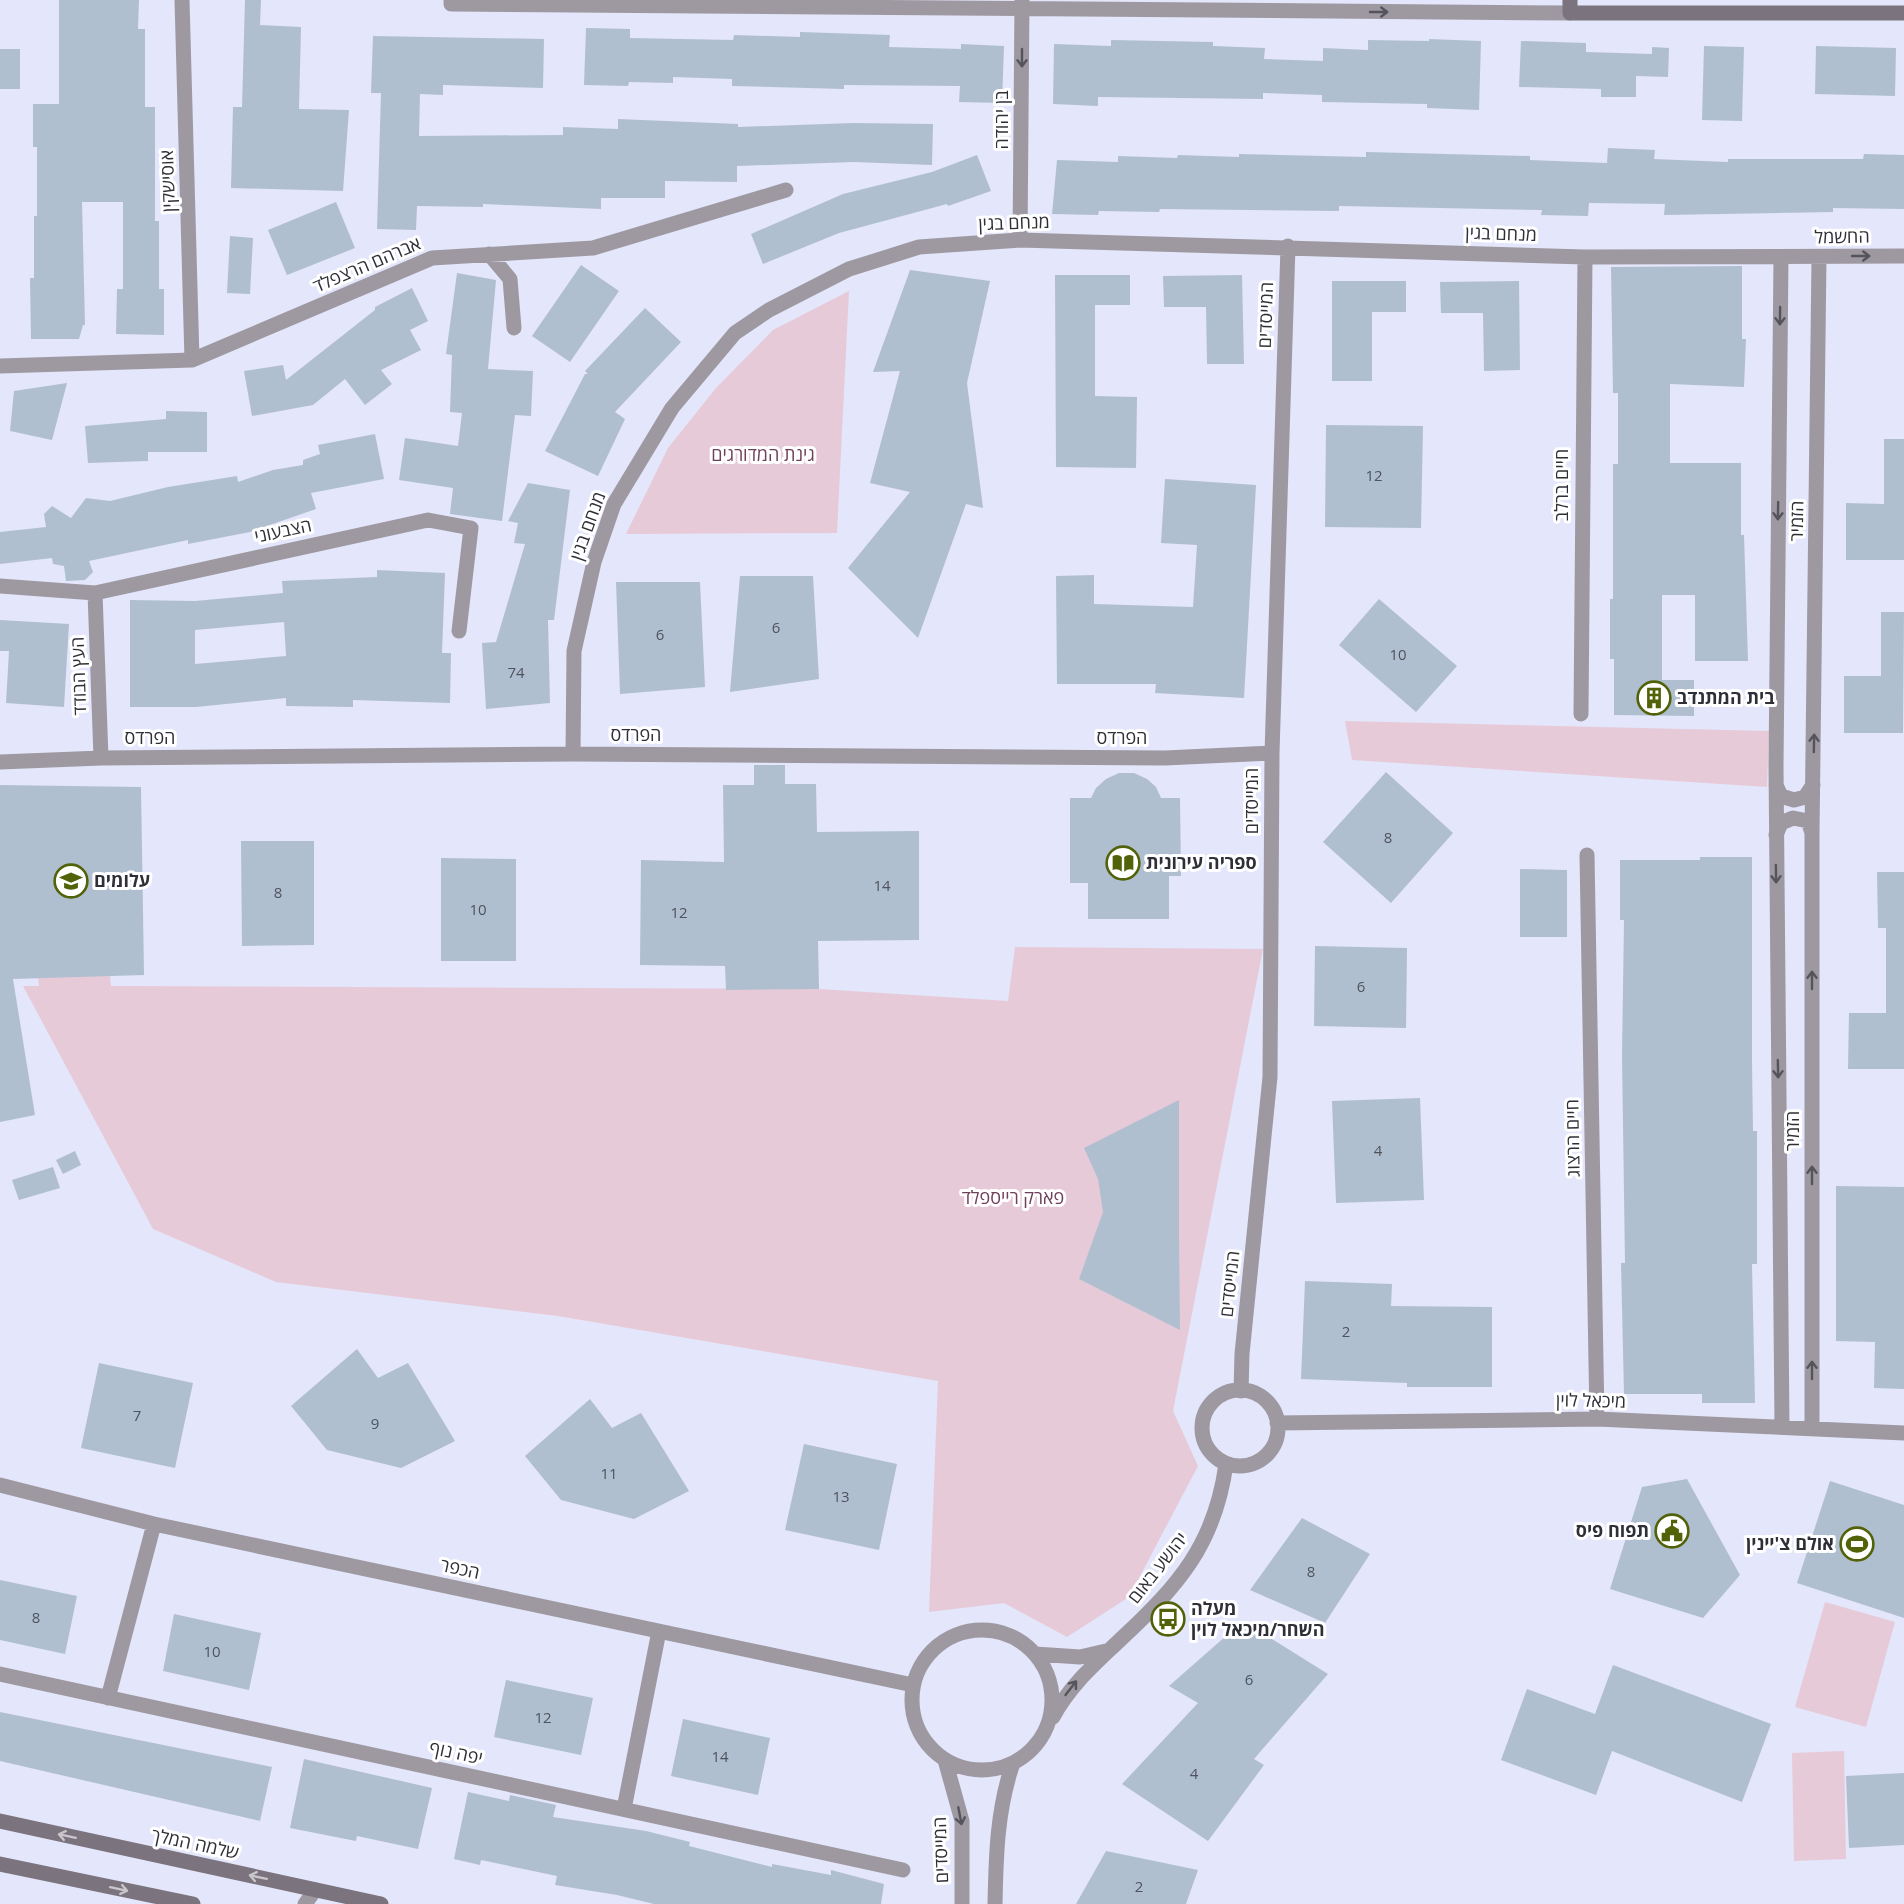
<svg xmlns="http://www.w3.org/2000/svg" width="1904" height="1904" viewBox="0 0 1904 1904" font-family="'Open Sans',Heebo,sans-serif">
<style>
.green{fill:#e7cad8}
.building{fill:#b0bfd0;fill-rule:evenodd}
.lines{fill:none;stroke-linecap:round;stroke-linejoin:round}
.street{stroke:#9e99a1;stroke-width:15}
.secondary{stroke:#7b737e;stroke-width:15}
.oneway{stroke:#55545c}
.oneway2{stroke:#cac7cb}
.labels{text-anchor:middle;stroke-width:6;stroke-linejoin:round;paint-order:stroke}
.number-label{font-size:15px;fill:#4e535d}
.street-label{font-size:18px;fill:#2e2f37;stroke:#fff}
.park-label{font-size:18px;fill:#703f5a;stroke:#fff}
.poi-label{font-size:18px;font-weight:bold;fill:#2e2f37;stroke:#fff;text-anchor:start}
</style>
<rect width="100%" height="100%" fill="#e4e6fb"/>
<!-- green -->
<path class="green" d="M849,291l-12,242 -211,1 42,-86 48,-60 57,-58z
M1345,721l424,10 -2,56 -415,-27z
M32,916l73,5 6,65 708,3 189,12 7,-54 248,2 -90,462 25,55 -69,131 -62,40 -63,-34 -75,9 9,-231 -380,-65 -282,-34 -123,-53 -130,-243h16z
M1825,1602l70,20 -29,105 -71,-20z
M1844,1751l2,108 -52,2 -2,-108z"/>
<!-- building -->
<path class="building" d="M59,0h80l-1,29h7v78h10v114h4v68h5v46l-48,-1 1,-45h6v-87h-41l3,123h-2l-4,14h-48l-1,-61h4v-62h3v-69h-4v-43h26z
M245,0h16l-1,25 41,2 -2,82 50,1 -6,81 -112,-3 2,-81h9z
M586,28l44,1v9l103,2 1,-5 66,2v-5l90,3 -1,12 72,2v-5l43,2 -2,57 -43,-1 1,-16 -116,-1v4l-112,-3v-7l-59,-2v6l-44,-1 -1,4 -44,-1z
M373,36l171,3 -1,49 -100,-3v10l-23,-1 -1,42 144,-1v-8l55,2v-10l120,5v3l115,-4 80,1 -1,41 -78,-3 -117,4v16l-72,-1v17h-64v11l-118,-5v3l-66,-1 -1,24 -39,-1 4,-136h-10z
M1429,39l52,2 -2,69 -52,-2v-4l-105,-2v-7l-59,-2v6l-165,-2v9l-45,-2 1,-60 57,2v-6l102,2v4l52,2 -1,11 59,2v-13l45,2v-10l61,1z
M1521,41l65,2v9l66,2v-7l17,1 -1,29 -32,-1v21h-35v-8l-82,-2z
M1704,46l40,1 -2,74 -40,-1z
M1816,46l80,2 -1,48 -80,-2z
M0,49h20v40h-20z
M1608,148l47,2 -1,9 74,3v-3h135l1,-5 40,1v54l-71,-1v4l-169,3 1,-11 -76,-1 -1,13 -47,-1 1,-5 -203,-4v5l-179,-2 -1,3 -60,-1 -1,4 -46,-1 5,-54 61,2v-6l59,2 1,-3 61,2v-3l127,3v-5l164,4v4l77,3z
M977,155l14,36 -43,15 -1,-2 -108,29 -76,31 -12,-30 92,-40 89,-22z
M336,202l19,46 -68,27 -19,-45z
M230,236l23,2 -3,56 -23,-1z
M581,265l38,26 -49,71 -38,-26z
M1742,266v73h4l-2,48 -74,-3v79h71v72h3l4,126h-53v-66h-33v85h32v36l-80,-1v-56h-4v-60h3v-135h5v-71h-5l-2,-126z
M910,270l80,11 -23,102 16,125 -17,-4 -48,134 -70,-70 62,-76 -40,-9 30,-112 -27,1z
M457,273l39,7 -8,89 45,2 -2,45 -16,-1 -13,106 -52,-7 3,-26 -54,-8 6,-42 53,8 4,-33 -12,-1 2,-57 -6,-1z
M1055,275h75v30h-35v91l42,1 -1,71 -80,-1z
M1242,275l2,89h-37l-1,-57h-42l-1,-31z
M1332,281h74v31h-34v69h-40z
M1519,281l1,89 -36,1 -1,-58h-42l-1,-31z
M412,288l16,33 -18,9 11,20 -40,20 11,14 -27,21 -20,-26 -32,26 -61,11 -8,-45 39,-6 3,15 89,-70v-3z
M645,308l36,34 -66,70 10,7 -27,57 -53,-25 40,-77h3l-3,-3z
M67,383l-15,57 -42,-9 4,-40z
M166,411l41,1v40h-59v9l-60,2 -3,-37 81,-7z
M1326,425l97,1 -2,102 -96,-1z
M375,434l9,45 -73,14 5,16 -66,23 -62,12v-4l-99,21 4,11 -8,8 -19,1 -2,-15 -11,-2 -1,-6 -52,6v-32l46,-5 -2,-13 8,-8 19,12 15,-20 24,3 58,-14 69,-11 1,6 35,-12 30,-5v-5l17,-6 -2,-9z
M1884,439h20v121h-58v-57l38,1z
M1165,479l91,6 -12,213 -89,-5 1,-9h-99l-1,-108 38,-1v29l99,3 4,-62 -36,-2z
M528,483l42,7 -16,130h-6l2,83 -64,6 -4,-66 14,-1 29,-98 -11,-1 4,-20 -10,-2z
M377,570l68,3 -3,80h9l-1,50 -97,-3v7l-67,-1v-8l-90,9h-66v-107l65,1 88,-8 -1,-12 95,-4zM284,622l2,34 -91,8v-34z
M740,576h73l6,103 -89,13z
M616,582h84l5,105 -85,7z
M1379,599l78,67 -41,46 -77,-67z
M1881,612h23l-1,121h-59v-57h37z
M0,620l69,4 -5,83 -58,-4 3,-52h-9z
M754,765h31v19h31l1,48 102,-1v109l-101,1 1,48 -93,1 -1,-24 -85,-1 1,-105 83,2 -1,-77h31z
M1386,772l67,61 -62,70 -68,-61z
M1119,773h15l13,6 9,8 5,11h19l1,78h-12v43h-81v-36h-18v-85h21l5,-10 10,-9z
M0,785l141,2 3,188 -131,4 22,136 -35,7z
M241,841h73v104l-72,1z
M1700,857h52v204l1,70h4v133h-5l3,139h-53v-9h-78l-3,-131h4l-3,-207 2,-136h-4v-60h80z
M441,858l75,1v102h-75z
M1520,869l47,1v67h-47z
M1877,872h27v197h-56l1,-56h37v-85h-8z
M1315,946l92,2 -1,80 -92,-2z
M1420,1098l4,102 -88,3 -4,-102z
M1179,1100v135l1,95 -101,-51 24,-67 -5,-33 -14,-31z
M75,1151l6,14 -18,9 -7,-14z
M53,1167l7,21 -41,12 -7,-20z
M1836,1186l68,1v202l-30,-1 1,-46 -39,-1z
M1305,1281l87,3 -1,22 101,1v80h-85v-4l-106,-4z
M357,1349l21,29 30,-15 47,78 -54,27 -74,-18 -36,-44z
M99,1363l94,20 -18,85 -94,-20z
M590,1399l22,29 29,-15 48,78 -55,28 -73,-19 -36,-44z
M804,1444l93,20 -18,86 -94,-20z
M1687,1479l53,96 -37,43 -93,-29 32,-102z
M1830,1481l74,24v113l-107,-35z
M1302,1518l68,36 -45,69 -75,-33z
M0,1580l77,16 -12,58 -65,-14z
M174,1614l87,19 -12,57 -86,-19z
M1243,1621l85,53 -74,85 10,6 -56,76 -86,-57 76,-81 -29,-17z
M1613,1665l158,59 -29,78 -130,-51 -16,44 -95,-35 26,-71 68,25z
M506,1680l87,18 -12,57 -87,-18z
M0,1712l272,55 -12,54 -260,-60z
M683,1719l87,19 -12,57 -87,-19z
M304,1759l128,29 -14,61 -61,-13 -1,5 -66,-13z
M1904,1773v72l-55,3 -3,-72z
M468,1792l41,9 1,-6 46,10 -3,12 93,14 44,11 -1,4 83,21v-3l59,11v-5l53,14 -3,20h-227l-37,-9 -62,-10 2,-9 -76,-16 -1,5 -26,-6z
M1106,1851l92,19 -12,34h-110z"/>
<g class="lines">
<!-- street -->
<path class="street" d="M182,0l10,360
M451,0v4l1119,9
M1020,240l2,-240
M489,254l21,25 4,49
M1781,257l-5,509 6,661
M0,366l192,-6 240,-102 161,-10 193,-58
M0,586l95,7 333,-73 43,8 -12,103
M95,593l6,165
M1581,714l4,-457
M573,754l1,-103 20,-89 20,-58 58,-96 63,-75 34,-23 80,-41 70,-22 101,-7 565,17 319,-1
M0,762l101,-4 472,-4 592,4 107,-5
M1776,785l5,11 13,4 11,-3 8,-12
M1776,835l5,-12 12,-5 15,3 4,12
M1587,855l10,564
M1202 1428a38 38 0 1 1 76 0a38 38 0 1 1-76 0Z
M1241,1391l1,-37 28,-277 2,-324 16,-507
M1277,1423l320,-4 307,14
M1812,1428v-595l7,-576
M0,1485l154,39 759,161
M912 1700a70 70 0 1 1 140 0a70 70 0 1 1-140 0Z
M1035,1654l45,3 26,-6
M0,1674l903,196
M108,1698l46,-174
M1053,1717c17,-32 42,-53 68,-78 58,-54 94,-95 105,-175
M945,1760l17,61v83
M624,1809l35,-178
M305,1904l10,-14
M995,1904c1,-49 2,-94 18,-141"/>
<!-- secondary -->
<path class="secondary" d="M1570,0v13h334
M0,1821l381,83
M0,1864l193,40"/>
</g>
<!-- one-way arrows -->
<defs><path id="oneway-shaft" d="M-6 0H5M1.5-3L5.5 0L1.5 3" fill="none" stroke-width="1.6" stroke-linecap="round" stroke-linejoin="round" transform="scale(1.5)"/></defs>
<g class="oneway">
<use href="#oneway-shaft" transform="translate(1379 12)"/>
<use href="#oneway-shaft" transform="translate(1022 58) rotate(90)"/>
<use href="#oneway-shaft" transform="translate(1861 256)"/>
<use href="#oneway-shaft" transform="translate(1780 316) rotate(91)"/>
<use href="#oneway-shaft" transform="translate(1778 511) rotate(91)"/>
<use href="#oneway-shaft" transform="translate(1814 743) rotate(-89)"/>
<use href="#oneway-shaft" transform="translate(1776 874) rotate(89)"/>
<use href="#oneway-shaft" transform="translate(1812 980) rotate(-90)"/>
<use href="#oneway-shaft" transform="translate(1778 1069) rotate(89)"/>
<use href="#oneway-shaft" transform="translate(1812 1175) rotate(-90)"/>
<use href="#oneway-shaft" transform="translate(1812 1370) rotate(-90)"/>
<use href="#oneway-shaft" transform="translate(1071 1688) rotate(-52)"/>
<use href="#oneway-shaft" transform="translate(960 1816) rotate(79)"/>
</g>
<g class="oneway2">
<use href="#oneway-shaft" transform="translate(67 1836) rotate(-168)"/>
<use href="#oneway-shaft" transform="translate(258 1877) rotate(-168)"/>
<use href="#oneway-shaft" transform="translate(119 1889) rotate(12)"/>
</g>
<!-- icons -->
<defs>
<g id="building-ring" transform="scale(1.725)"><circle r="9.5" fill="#fff" stroke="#516209" stroke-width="1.5"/><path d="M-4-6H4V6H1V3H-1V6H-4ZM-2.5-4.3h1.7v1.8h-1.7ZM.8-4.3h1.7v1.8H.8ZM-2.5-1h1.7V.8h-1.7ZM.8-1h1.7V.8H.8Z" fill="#516209"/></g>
<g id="library-ring" transform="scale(1.725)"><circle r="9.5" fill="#fff" stroke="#516209" stroke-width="1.5"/><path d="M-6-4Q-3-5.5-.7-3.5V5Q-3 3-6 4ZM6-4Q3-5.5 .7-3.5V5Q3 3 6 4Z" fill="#516209"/></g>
<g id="school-ring" transform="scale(1.725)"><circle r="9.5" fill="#fff" stroke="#516209" stroke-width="1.5"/><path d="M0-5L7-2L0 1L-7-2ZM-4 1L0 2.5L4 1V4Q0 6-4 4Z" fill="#516209"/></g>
<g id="civic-ring" transform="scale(1.725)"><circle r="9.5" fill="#fff" stroke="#516209" stroke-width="1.5"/><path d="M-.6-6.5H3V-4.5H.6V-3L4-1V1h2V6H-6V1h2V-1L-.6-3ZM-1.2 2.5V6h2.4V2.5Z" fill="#516209"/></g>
<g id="stadium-ring" transform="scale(1.725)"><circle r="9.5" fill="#fff" stroke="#516209" stroke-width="1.5"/><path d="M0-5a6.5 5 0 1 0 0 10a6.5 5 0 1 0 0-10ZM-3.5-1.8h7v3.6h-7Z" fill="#516209"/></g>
<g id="bus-ring" transform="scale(1.725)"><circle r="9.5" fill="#fff" stroke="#516209" stroke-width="1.5"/><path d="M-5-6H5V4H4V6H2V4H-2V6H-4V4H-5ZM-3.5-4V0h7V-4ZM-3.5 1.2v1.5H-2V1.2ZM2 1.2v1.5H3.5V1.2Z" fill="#516209"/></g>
</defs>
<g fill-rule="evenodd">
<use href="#building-ring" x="1654" y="698"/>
<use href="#library-ring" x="1123" y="863"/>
<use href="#school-ring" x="71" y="881"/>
<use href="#civic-ring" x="1672" y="1531"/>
<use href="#stadium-ring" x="1857" y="1544"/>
<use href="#bus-ring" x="1168" y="1619"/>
</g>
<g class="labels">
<!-- number labels -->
<g class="number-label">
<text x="1374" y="481">12</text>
<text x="776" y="633">6</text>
<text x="660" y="640">6</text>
<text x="1398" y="660">10</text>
<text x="516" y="678">74</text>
<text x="1388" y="843">8</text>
<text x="882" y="891">14</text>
<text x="278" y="898">8</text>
<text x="478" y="915">10</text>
<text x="679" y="918">12</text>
<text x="1361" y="992">6</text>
<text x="1378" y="1156">4</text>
<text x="1346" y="1337">2</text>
<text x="137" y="1421">7</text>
<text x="375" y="1429">9</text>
<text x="609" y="1479">11</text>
<text x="841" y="1502">13</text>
<text x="1311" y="1577">8</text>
<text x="36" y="1623">8</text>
<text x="212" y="1657">10</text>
<text x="1249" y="1685">6</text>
<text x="543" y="1723">12</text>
<text x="720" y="1762">14</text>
<text x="1194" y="1779">4</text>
<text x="1139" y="1892">2</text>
</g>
<!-- street labels -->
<g class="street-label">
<text transform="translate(1002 120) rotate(-90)" y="6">בן יהודה</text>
<text transform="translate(168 181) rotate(-92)" y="6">אוסישקין</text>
<text transform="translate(1014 223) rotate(-2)" y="6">מנחם בגין</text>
<text transform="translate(1501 234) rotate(2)" y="6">מנחם בגין</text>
<text transform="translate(1842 237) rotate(-1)" y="6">החשמל</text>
<text transform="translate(367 265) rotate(-23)" y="6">אברהם הרצפלד</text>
<text transform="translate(1266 315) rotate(-88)" y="6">המייסדים</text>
<text transform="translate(1562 485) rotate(-90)" y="6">חיים ברלב</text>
<text transform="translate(1797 521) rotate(-89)" y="6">הזמיר</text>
<text transform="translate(588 526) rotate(-70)" y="6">מנחם בגין</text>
<text transform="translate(283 531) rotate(-12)" y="6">הצבעוני</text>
<text transform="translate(79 676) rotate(-92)" y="6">העץ הבודד</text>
<text x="636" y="741">הפרדס</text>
<text x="150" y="744">הפרדס</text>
<text x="1122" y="744">הפרדס</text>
<text transform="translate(1252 801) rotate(-90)" y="6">המייסדים</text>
<text transform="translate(1793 1131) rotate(-90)" y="6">הזמיר</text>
<text transform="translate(1573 1138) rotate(-91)" y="6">חיים הרצוג</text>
<text transform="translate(1230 1284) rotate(-84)" y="6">המייסדים</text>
<text transform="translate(1591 1401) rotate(1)" y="6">מיכאל לוין</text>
<text transform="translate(1158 1568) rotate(-52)" y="6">יהושע באום</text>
<text transform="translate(460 1569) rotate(12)" y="6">הכפר</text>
<text transform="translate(456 1753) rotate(12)" y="6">יפה נוף</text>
<text transform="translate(195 1844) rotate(12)" y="6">שלמה המלך</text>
<text transform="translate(941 1850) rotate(-92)" y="6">המייסדים</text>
</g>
<!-- park labels -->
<g class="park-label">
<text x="763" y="461">גינת המדורגים</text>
<text x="1013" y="1204">פארק רייספלד</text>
</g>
<!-- poi labels -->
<g class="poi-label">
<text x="1677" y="704">בית המתנדב</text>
<text x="1146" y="869">ספריה עירונית</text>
<text x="94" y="887">עלומים</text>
<text x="1649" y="1537" text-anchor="end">תפוח פיס</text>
<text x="1834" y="1550" text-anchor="end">אולם צ'יינין</text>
<text x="1191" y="1615">מעלה<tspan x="1191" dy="21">השחר/מיכאל לוין</tspan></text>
</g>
</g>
</svg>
